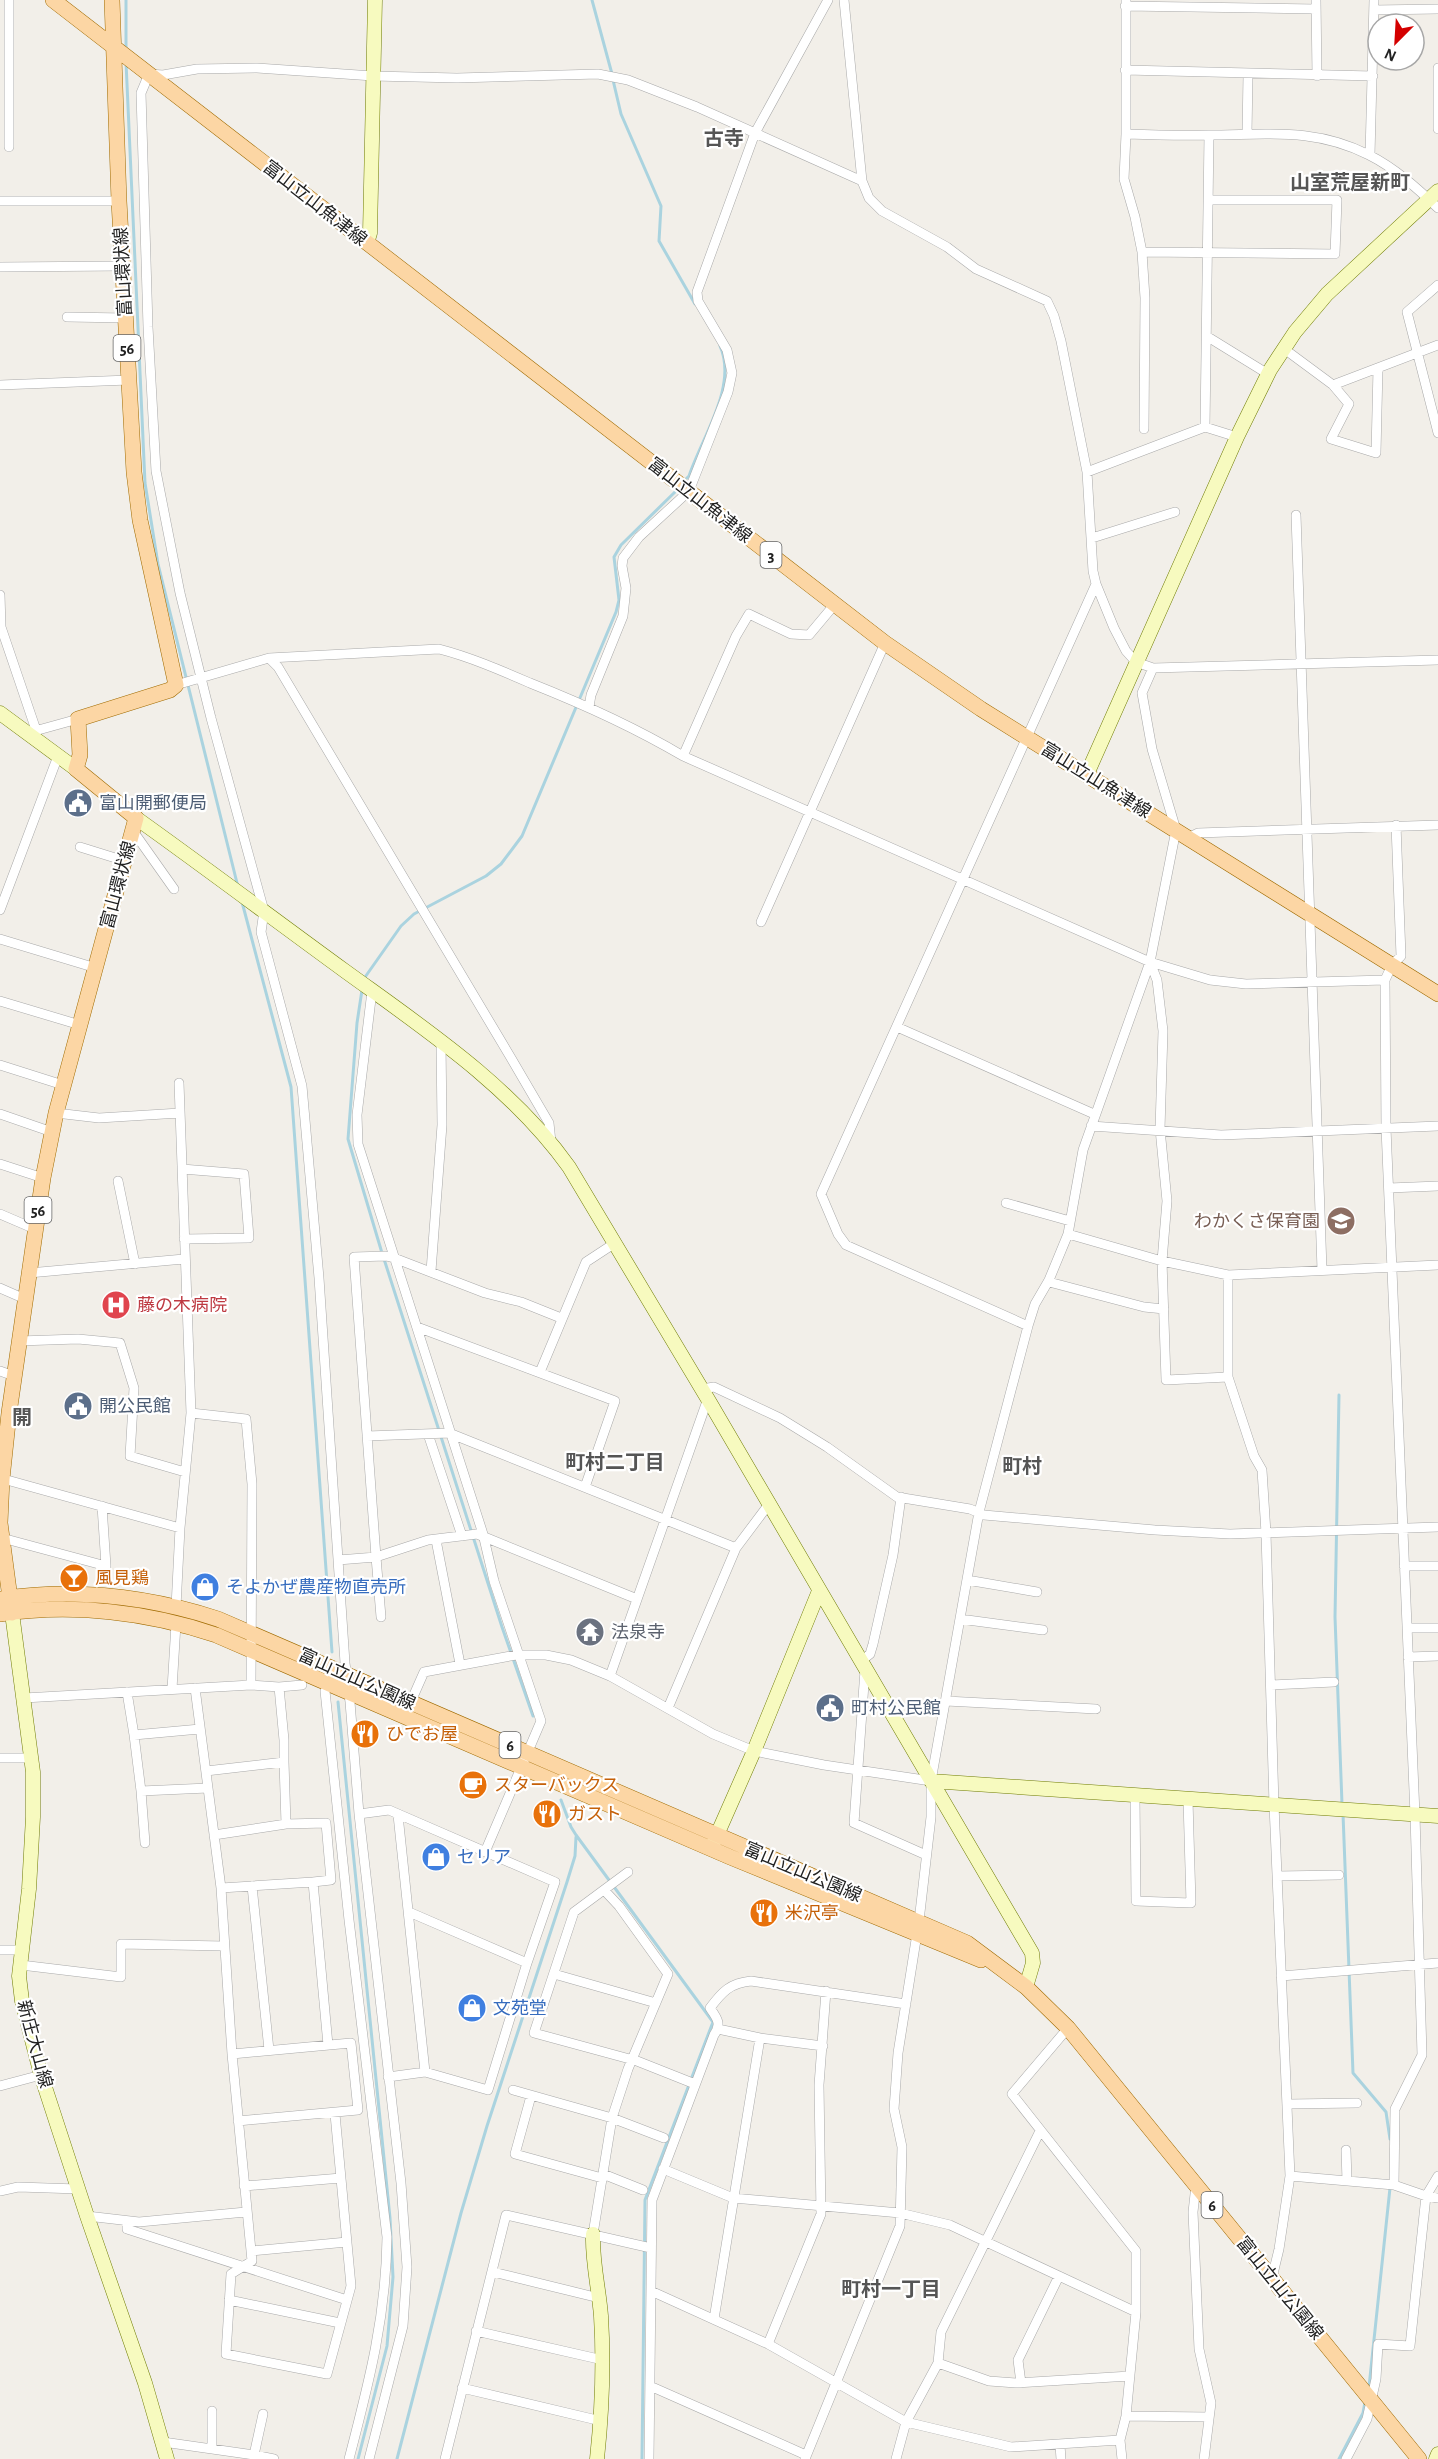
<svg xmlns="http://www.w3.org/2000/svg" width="1438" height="2459" viewBox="0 0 1438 2459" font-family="'Alegreya Sans','Noto Sans JP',sans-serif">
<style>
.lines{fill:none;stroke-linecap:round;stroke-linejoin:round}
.stream{stroke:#aad3df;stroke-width:3}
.street-casing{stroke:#a9a9a9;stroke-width:10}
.secondary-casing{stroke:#707d05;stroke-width:15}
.primary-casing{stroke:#a06b00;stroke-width:16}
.street{stroke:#fff;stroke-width:9}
.secondary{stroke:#f7fabf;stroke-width:14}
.primary{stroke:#fcd6a4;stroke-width:15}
.labels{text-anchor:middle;stroke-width:4.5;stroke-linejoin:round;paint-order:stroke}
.shield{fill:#fff;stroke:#646464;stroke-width:1.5}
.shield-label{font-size:16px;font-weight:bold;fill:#222}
.street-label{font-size:18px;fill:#222;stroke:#fff}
.service-label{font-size:18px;fill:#4e5e75;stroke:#fff;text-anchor:start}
.education-label{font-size:18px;fill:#785e54;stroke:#fff;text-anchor:end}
.health-label{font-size:18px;fill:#be3a42;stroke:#fff;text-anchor:start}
.food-label{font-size:18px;fill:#c56008;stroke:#fff;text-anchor:start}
.shop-label{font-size:18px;fill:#366cbe;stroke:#fff;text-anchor:start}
.worship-label{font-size:18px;fill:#5b616d;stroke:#fff;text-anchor:start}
.neighbourhood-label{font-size:20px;font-weight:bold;fill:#555;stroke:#fff}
</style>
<rect width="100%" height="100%" fill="#f2efe9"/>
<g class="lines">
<!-- stream -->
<path class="stream" d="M592,0l20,74
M126,49v-49
M126,62l19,421 13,81 80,323
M613,80l8,34 40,92 -2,35 36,63
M683,482l6,-6c13,-39 49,-90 31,-130
M242,902l49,185 41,565
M363,980l38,-54 13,-12 72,-38 15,-12 21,-28 94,-224 3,-12 -5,-43 7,-12 56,-55
M362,990l-5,33 -9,116 34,114
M384,1259l118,368 31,89
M1339,1395l-4,222 7,187
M338,1702l52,516 3,59 -6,69 -29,113
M561,1800l10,27 5,8 137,187 -68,178 -3,259
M1343,1814l10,259 33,39 4,27
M1369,2387l21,-199
M397,2459l64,-246 26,-87 80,-244 8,-26 1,-19
M1339,2459l24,-46 2,-11"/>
<!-- street casing -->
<g class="street-casing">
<path id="street" d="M844,0l18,181 7,17 13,13 65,36 29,22 71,32 7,15 7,25 26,131 6,99 3,13 18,44 12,23 10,11 17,6 285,-8
M1126,0v134c27,1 55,2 82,1 59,0 106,-8 161,20 26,13 49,34 69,53
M1316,0l1,76
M1125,6l191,3
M1374,10l64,-1
M1438,68v61
M1125,70l248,6
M1126,134l-2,45 11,38 7,35 193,2 2,-54h-129
M1247,134l1,-59
M9,147v-147
M1370,155l4,-155
M0,201h119
M1142,252l3,46 -1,131
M0,267l122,-1
M1438,285l-31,27 31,121
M67,317l58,1
M1208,337l60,37
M1283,348l50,37 105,-40
M0,385l129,-5
M1333,385l16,19 -18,35 45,14 2,-85
M1205,427l4,-292
M1087,472l118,-45 32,10
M1296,515l26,755
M1092,538l83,-26
M0,595l1,32 35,103
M269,658l9,9 233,391 38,65 2,19
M176,685l93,-27 170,-9c31,8 61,21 91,34 53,21 104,44 153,73l467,206 60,18 36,4 139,-4
M589,707l2,-12 32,-79 3,-28 -4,-22 1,-8 16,-21 50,-46 39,-99 4,-19 -5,-23 -29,-49 -1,-9 58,-159 73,-133
M31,732l47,-13
M683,756l53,-120 13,-22 42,20 18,1 26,-31
M133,831l41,58
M1188,838l10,-5 240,-8
M80,847l45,14
M0,910l58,-154
M761,922l124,-279
M0,939l96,29
M1150,962l7,18 6,51 -3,98 7,72 -5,60 4,119 62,-3
M372,991l-15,124 1,29 125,390 11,47 47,140 -56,131
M0,1001l80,24
M897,1027l197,87
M0,1065l63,20
M56,1113l43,5 81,-5
M0,1114l52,18
M1091,1126l130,9 217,-9
M0,1164l43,14
M182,1169l62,5 5,64 -65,1
M118,1181l17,83
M1389,1188l49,-2
M1006,1203l64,18
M0,1214l35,15
M1068,1234l94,27 66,14 210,-10
M431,1271l11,-146 -1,-83
M29,1273l155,-14
M1228,1275v102l26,79 8,14 4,63 8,272 16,371 -11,73 -7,29
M1049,1282l95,25 20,2
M0,1288l25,11
M561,1318l-40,-16 -36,-9 -91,-35 -8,-2 -32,1 22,300 52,-17 49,-6 160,65
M1028,1326l-182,-81 -8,-11 -17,-40 275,-610
M417,1327l198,74 -30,86
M19,1341l59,-2 42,4 14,45 -4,68 55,16
M0,1371l14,5
M540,1372l46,-110 29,-19
M702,1389l12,-2 66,31 47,29 70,50 73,12 14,6 171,15 75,4 208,-7
M428,1434l34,102
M367,1436l82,-3 287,115
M0,1478l180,50
M2,1538l104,28 -4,-60
M436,1540l24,124
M338,1560l38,-3 5,60
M1404,1566h34
M967,1580l70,12
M176,1607l4,-79 11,-115 -12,-330
M960,1619l83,11
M1407,1628h31
M1408,1657l30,-1
M861,1661l9,-7 3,-10 20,-89 8,-58
M865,1670l-11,153 72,32
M610,1676l96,-272 3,-3
M251,1685l28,2 5,53v22
M1271,1685l63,-3
M279,1687l23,-2
M195,1688l26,200 11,166 20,207 -21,13 -5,80 101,20 24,-88 -16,-172
M172,1689l4,-65
M325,1691l24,229 38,317c-1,81 -18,145 -38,222
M127,1692l7,43
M24,1698l227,-13 1,-201 -6,-65 -55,-6
M946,1701l150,8
M409,1706l15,-34 92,-17h30l25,5 39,16 103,58 41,17 70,14 107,16
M668,1708l68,-160 33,-44
M200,1729l-66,6 7,56 67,-3
M0,1758h31
M206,1771l78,-9 2,62
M141,1791l4,52
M1135,1796l1,105 55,2 -3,-103
M359,1814l30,-4 166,72 -28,81 -39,127 -63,-18 -27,-257
M214,1835l72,-11 40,-1 5,57 -18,2
M628,1872l-54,40 -40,121 103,28 58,23
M1277,1876l62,-1
M252,1886l17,164
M221,1888l92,-6 15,163
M409,1912l118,51
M0,1950h22
M21,1965l100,12v-33l103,2
M554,1974l102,29
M1281,1976l157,-13
M1068,2028l-56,66 124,157v61l-10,104 -6,24 2,19
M718,2029l42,9 63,8
M232,2054l119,-11 7,67 -120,11
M388,2077l37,-5
M0,2086l41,-11
M513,2090l99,28 52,20
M531,2096l-16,58 87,24
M1289,2104l68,-1
M1346,2150l1,31
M663,2169l70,29 167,15 50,12 186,87
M603,2174l40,16
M1290,2176l104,9 32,11 12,2
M1196,2185l-3,27 6,137 12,54 -7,56
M1394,2185l1,-76 27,-54 -7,-240 -29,-687 -1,-148 7,-15 9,-9 -5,-131
M244,2186l97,-8
M0,2191l18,-4 60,2
M87,2216l52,6 107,-10
M127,2221v8l220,71
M593,2234l19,-116 16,-49 40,-95 -49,-68 -15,-16
M251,2251l96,-9
M493,2272l106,26
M651,2291l117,53 138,78 105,25 109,-7
M229,2300l111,23
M714,2319l46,-281
M476,2331l127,29
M768,2344l53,-130 -2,-129 7,-94
M938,2363l51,18 27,2 114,-7
M1021,2383l-3,-23 41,-84
M650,2386l156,69
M462,2388l139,33
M263,2414l-9,41 20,4
M1126,2416l83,1
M163,2442l91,13
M1060,2445l1,14
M212,2449v-38
M369,2459l34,-133 4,-59 -6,-84 -42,-369 -9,-112 -5,-39 -26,-385 -17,-192 -41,-154 3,-21 -53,-193 -31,-125 -24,-122 -8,-144 -7,-234 8,-19 14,1 34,-6 60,-1 116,8 84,2 141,-4 30,6 69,27 165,74
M445,2459l61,-244 145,33
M649,2459l3,-259 62,-165c8,-11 3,-17 -4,-27 12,-16 20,-25 41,-27l155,23
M805,2459l95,-233 2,-79 -8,-38 4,-56 21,-132 12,-104v-36l48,-269 49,-186 7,-22 14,-24 19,-46 15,-84 67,-188 26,-132 -24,-81 -10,-56 11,-25
M896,2459l10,-37 32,-59 3,-31 99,-201
M1346,2459l21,-40 9,-40 2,-35 32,2 16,-150 12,-20"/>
</g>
<!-- secondary casing -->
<g class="secondary-casing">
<path id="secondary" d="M367,243l3,-10 5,-233
M0,713l76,56
M1087,774l150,-337 33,-67 25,-38 32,-38 111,-103
M136,818c70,50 139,102 209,153 80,58 166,115 224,196l140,234 323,552 1,10 -7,24
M12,1613l21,159v45l-4,72 -10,87 3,25 19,74 46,141 58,167 22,76
M931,1781l507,35
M713,1844l41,-93 65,-160
M593,2234c-1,28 6,55 8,82 3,48 1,96 -4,143
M1436,2459l2,-5"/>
</g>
<!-- primary casing -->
<g class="primary-casing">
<path id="primary" d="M53,0l832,643 96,66 457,285
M0,1599c74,-11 147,-3 218,20l749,324 59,44 42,41 351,431
M12,1613l-12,-90 2,-44 7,-66 34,-235 13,-65 80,-295 -60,-49 4,-14 -2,-36 92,-29 6,-5 -36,-165 -6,-48 -15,-271 -7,-201
M0,1614c72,-11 148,-2 216,21l514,222 251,103"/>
</g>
<!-- street -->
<use href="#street" class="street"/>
<!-- secondary -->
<use href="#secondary" class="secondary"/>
<!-- primary -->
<use href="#primary" class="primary"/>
</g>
<!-- icons -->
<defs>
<g id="civic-disc" transform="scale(1.5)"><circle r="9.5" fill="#5c6f8a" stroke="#fff"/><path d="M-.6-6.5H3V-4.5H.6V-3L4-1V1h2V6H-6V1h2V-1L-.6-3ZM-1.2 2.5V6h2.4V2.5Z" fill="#fff"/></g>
<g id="school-disc" transform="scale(1.5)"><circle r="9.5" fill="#8d6e63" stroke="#fff"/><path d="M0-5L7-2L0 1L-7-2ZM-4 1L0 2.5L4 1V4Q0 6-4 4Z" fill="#fff"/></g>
<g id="hospital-disc" transform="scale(1.5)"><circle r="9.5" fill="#e0444e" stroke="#fff"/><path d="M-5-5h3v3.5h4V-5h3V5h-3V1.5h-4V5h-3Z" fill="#fff"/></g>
<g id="bar-disc" transform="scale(1.5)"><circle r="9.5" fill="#e8710a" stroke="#fff"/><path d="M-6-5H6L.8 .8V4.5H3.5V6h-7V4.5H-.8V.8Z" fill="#fff"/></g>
<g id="shop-disc" transform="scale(1.5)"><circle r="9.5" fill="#3f7fe0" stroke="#fff"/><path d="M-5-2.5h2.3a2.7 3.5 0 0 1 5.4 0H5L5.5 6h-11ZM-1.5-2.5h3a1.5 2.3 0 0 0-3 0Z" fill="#fff"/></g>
<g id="temple-disc" transform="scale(1.5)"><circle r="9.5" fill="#6b7280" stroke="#fff"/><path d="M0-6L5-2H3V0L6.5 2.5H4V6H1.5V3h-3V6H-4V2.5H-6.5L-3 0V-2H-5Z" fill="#fff"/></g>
<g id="restaurant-disc" transform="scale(1.5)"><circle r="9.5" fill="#e8710a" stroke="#fff"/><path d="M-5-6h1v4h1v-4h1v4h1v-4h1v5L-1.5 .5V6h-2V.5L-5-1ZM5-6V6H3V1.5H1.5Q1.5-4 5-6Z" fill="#fff"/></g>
<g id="cafe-disc" transform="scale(1.5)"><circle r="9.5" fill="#e8710a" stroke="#fff"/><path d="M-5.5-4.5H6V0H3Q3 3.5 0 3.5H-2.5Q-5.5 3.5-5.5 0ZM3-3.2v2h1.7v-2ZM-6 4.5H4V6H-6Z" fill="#fff"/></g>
</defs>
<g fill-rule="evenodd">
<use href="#civic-disc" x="78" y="803"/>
<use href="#school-disc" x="1341" y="1221"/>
<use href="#hospital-disc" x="116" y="1305"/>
<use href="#civic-disc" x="78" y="1406"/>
<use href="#bar-disc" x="74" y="1578"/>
<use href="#shop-disc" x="205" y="1587"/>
<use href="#temple-disc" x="590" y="1632"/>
<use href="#civic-disc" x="830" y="1708"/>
<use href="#restaurant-disc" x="365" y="1734"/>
<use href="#cafe-disc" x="473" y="1785"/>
<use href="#restaurant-disc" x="547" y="1814"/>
<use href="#shop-disc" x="436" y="1857"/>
<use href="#restaurant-disc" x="764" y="1913"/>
<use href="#shop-disc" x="472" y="2008"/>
</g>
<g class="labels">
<!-- shield labels -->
<g class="shield">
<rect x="113.5" y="335" width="27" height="26" rx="4.5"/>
<rect x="760.5" y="542" width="21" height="26" rx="4.5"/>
<rect x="24.5" y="1197" width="27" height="26" rx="4.5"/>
<rect x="499.5" y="1732" width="21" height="26" rx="4.5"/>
<rect x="1201.5" y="2192" width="21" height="26" rx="4.5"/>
</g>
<g class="shield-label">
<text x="127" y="354">56</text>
<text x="771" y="561">3</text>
<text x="38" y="1216">56</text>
<text x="510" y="1751">6</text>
<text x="1212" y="2211">6</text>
</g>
<!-- street labels -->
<g class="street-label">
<text transform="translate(315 203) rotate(38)" y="6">富山立山魚津線</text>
<text transform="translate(123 272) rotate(-93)" y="6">富山環状線</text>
<text transform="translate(700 500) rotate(38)" y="6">富山立山魚津線</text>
<text transform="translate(1096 780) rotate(32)" y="6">富山立山魚津線</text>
<text transform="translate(118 885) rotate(-75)" y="6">富山環状線</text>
<text transform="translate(357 1679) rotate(24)" y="6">富山立山公園線</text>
<text transform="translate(803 1872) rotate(23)" y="6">富山立山公園線</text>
<text transform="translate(35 2044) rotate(75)" y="6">新庄大山線</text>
<text transform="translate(1280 2288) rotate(51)" y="6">富山立山公園線</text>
</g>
<!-- service labels -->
<g class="service-label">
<text x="99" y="809">富山開郵便局</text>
<text x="99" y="1412">開公民館</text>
<text x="851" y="1714">町村公民館</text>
</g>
<!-- education labels -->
<g class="education-label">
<text x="1320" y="1227">わかくさ保育園</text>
</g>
<!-- health labels -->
<g class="health-label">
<text x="137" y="1311">藤の木病院</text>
</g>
<!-- food labels -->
<g class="food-label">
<text x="95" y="1584">風見鶏</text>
<text x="386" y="1740">ひでお屋</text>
<text x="494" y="1791">スターバックス</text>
<text x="568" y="1820">ガスト</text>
<text x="785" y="1919">米沢亭</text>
</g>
<!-- shop labels -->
<g class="shop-label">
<text x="226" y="1593">そよかぜ農産物直売所</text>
<text x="457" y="1863">セリア</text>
<text x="493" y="2014">文苑堂</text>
</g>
<!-- worship labels -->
<g class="worship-label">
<text x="611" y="1638">法泉寺</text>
</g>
<!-- neighbourhood labels -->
<g class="neighbourhood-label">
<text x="724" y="145">古寺</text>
<text x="1350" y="189">山室荒屋新町</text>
<text x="22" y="1424">開</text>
<text x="615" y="1469">町村二丁目</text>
<text x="1022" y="1473">町村</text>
<text x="891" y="2296">町村一丁目</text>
</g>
</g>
<!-- north arrow -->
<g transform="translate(1396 42) rotate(204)"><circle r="28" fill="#ffffff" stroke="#a7a7a7" stroke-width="1.5"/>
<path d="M0-4.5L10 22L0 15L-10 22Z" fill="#d40000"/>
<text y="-9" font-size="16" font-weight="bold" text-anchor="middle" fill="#222222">N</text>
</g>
</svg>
